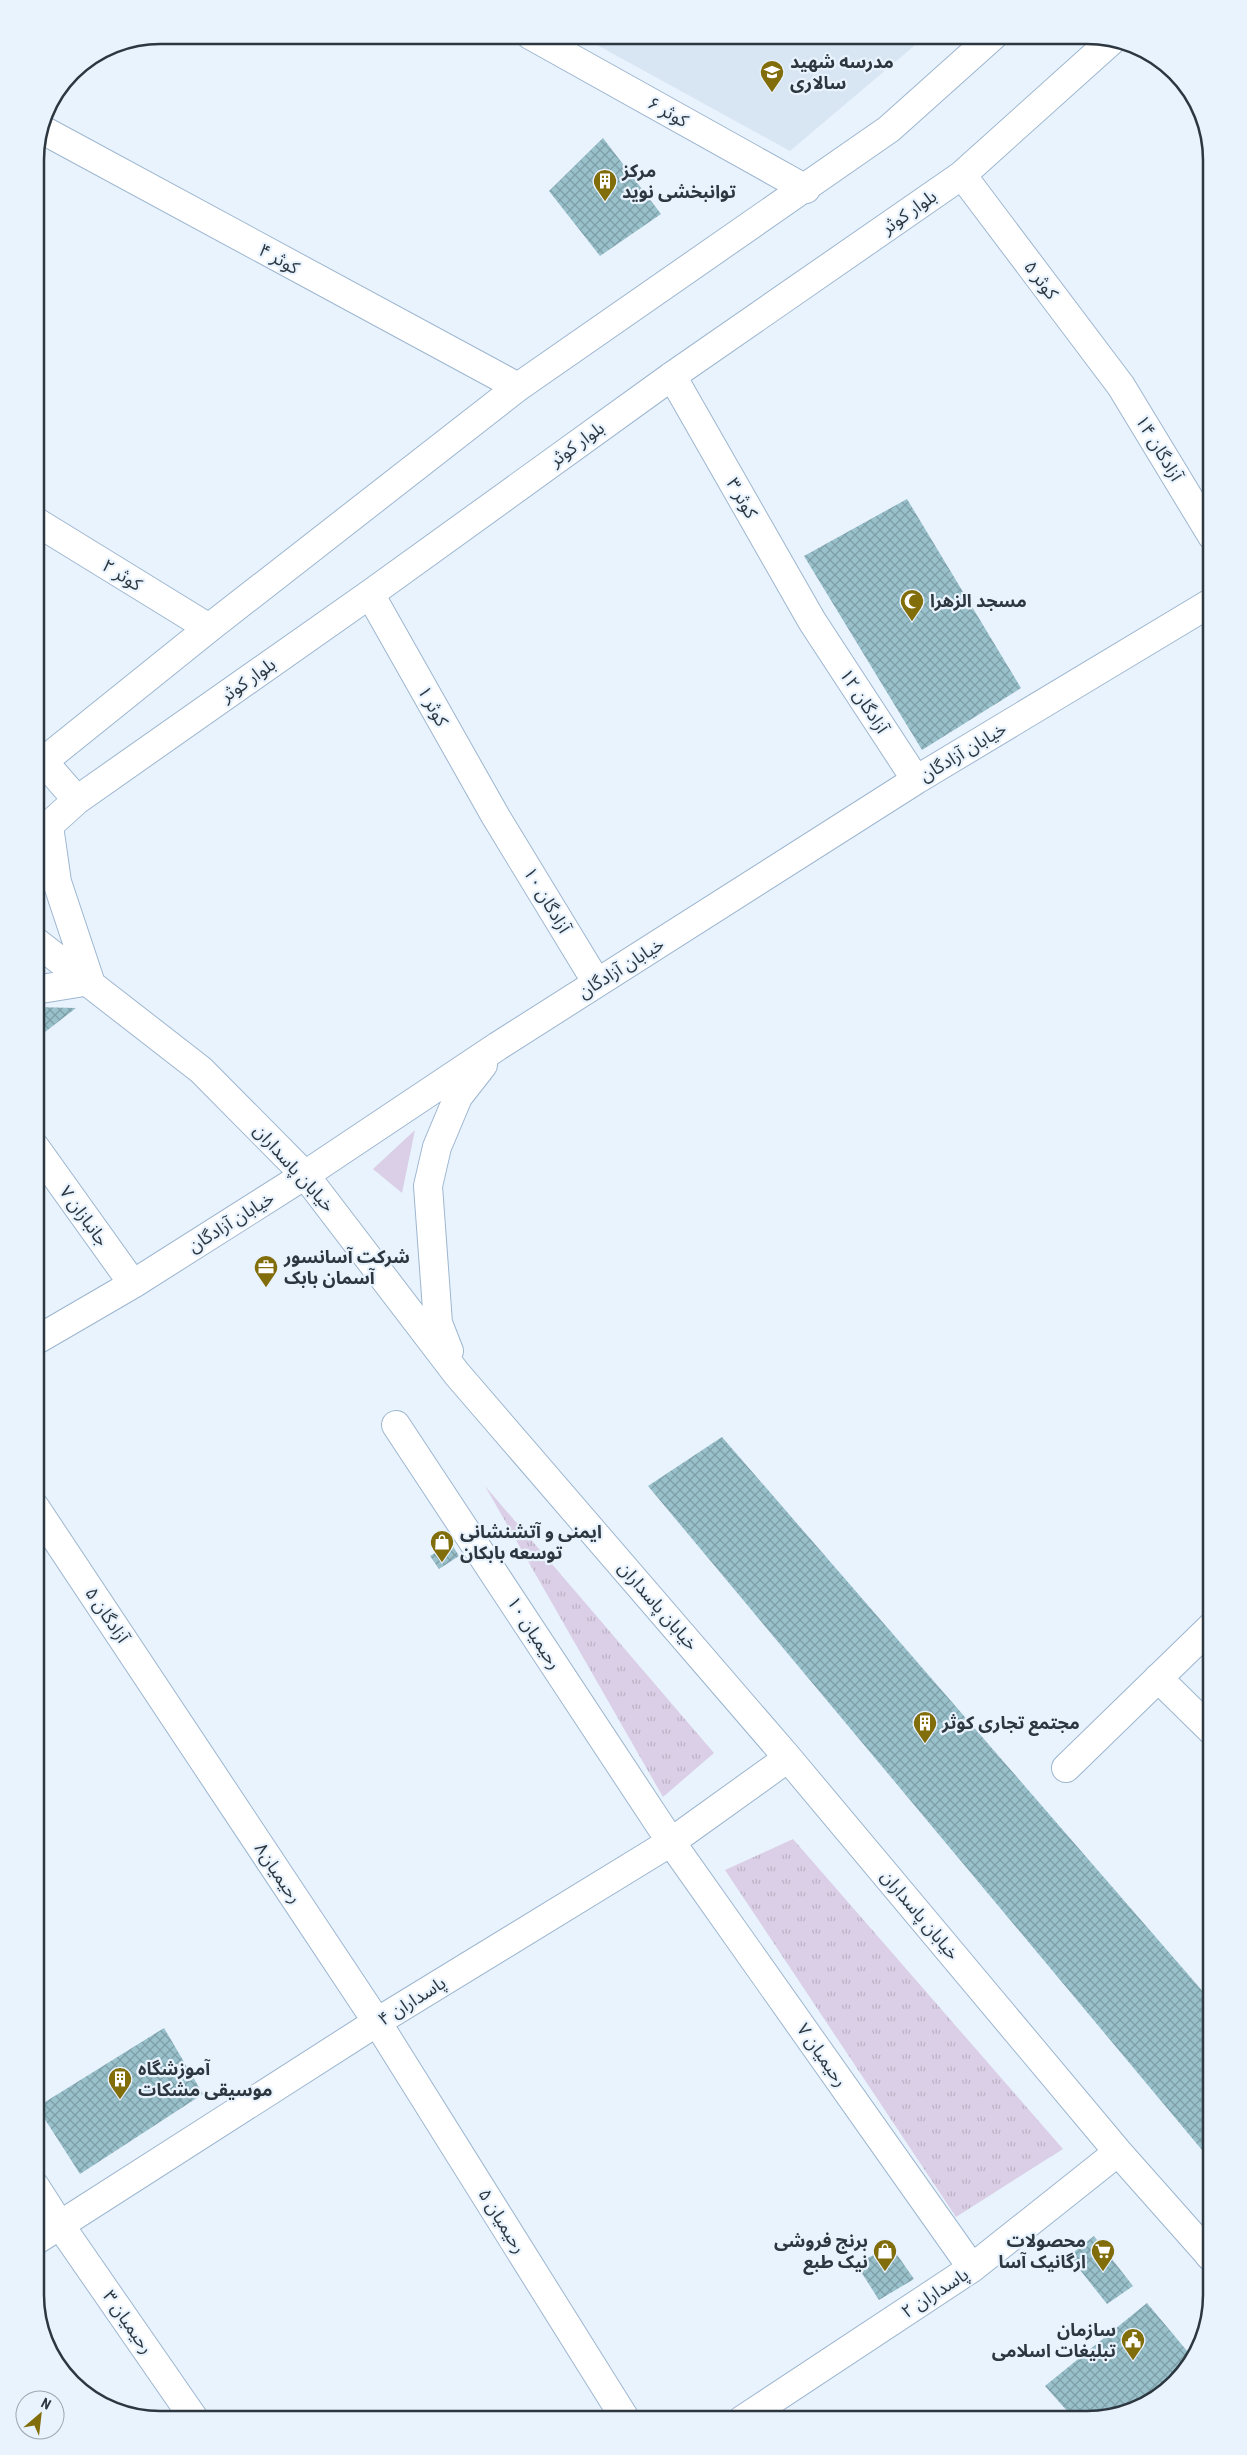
<svg xmlns="http://www.w3.org/2000/svg" width="1247" height="2455" viewBox="0 0 1247 2455" font-family="'Roboto Condensed','Noto Sans Arabic',sans-serif">
<style>
.built{fill:#d8e5f2}
.grass{fill:#dacfe6}
.park{fill:url(#park-tufts)}
.building{fill:url(#building-cross-hatch)}
.lines{fill:none;stroke-linecap:round;stroke-linejoin:round}
.minor-casing{stroke:#9db6cf;stroke-width:30}
.major-casing{stroke:#9db6cf;stroke-width:30}
.minor{stroke:#fff;stroke-width:28}
.major{stroke:#fff;stroke-width:28}
.labels{text-anchor:middle;stroke-width:4.5;stroke-linejoin:round;paint-order:stroke}
.poi-label{font-size:18px;font-weight:bold;fill:#2c3740;stroke:#e9f3fe;text-anchor:start}
.street-label{font-size:18px;fill:#2c3740;stroke:#e9f3fe}
.rim{fill:none;stroke:#2c3740;stroke-width:2.5}
</style>
<defs>
<pattern id="park-tufts" width="24" height="20" patternUnits="userSpaceOnUse" patternTransform="scale(1.25)"><rect width="24" height="20" fill="#dacfe6"/><path d="M3 7l-1-3M5 7V3M7 7l1-3M15 17l-1-3M17 17v-4M19 17l1-3" fill="none" stroke="#bbb2c6"/></pattern>
<pattern id="building-cross-hatch" width="8" height="8" patternUnits="userSpaceOnUse" patternTransform="scale(1.25)"><rect width="8" height="8" fill="#99c1cc"/><path d="M0 0l8 8M0 8l8-8" fill="none" stroke="#7d9ea7"/></pattern>
</defs>
<rect width="100%" height="100%" fill="#e9f3fe"/>
<!-- built -->
<path class="built" d="M579,35h348l-137,116z"/>
<!-- grass -->
<path class="grass" d="M415,1130l-13,63 -29,-24z"/>
<!-- park -->
<path class="park" d="M485,1486l229,267 -51,44z
M793,1839l270,310 -107,68 -231,-347z"/>
<!-- building -->
<path class="building" d="M603,138l58,76 -61,42 -51,-65z
M907,499l114,189 -99,62 -118,-194z
M35,1007l41,1 -40,31z
M722,1437l490,565v160l-564,-676z
M451,1543l8,13 -20,13 -9,-13z
M164,2028l39,66 -123,80 -43,-67z
M1094,2236l39,50 -26,18 -38,-48z
M891,2246l23,33 -35,21 -23,-36z
M1147,2303l46,55 -2,7 -56,46 -48,9h-12l-30,-34z"/>
<g class="lines">
<!-- minor casing -->
<g class="minor-casing">
<path id="minor" d="M530,35l276,154
M41,129l477,258
M962,175l159,211 91,150
M672,376l140,245 104,159
M35,521l174,107
M370,594l126,223 101,166
M43,761l34,39
M35,768l174,-140 309,-241 371,-258 105,-94
M35,838l42,-38 293,-206 302,-218 290,-201 149,-134
M35,941l166,129 104,105 152,199 331,384 330,394 94,106
M35,990l55,-9 -33,-99 -8,-56
M35,1147l98,137
M35,1341l98,-57 172,-109 193,-129 418,-266 296,-178
M449,1351l-11,-28 -10,-137 9,-39 21,-50 25,-32
M396,1425l275,417 301,426
M35,1507l342,515 249,398
M1158,1678l54,53
M1066,1768l146,-142
M35,2186l25,39 135,195
M35,2241l342,-219 294,-180 117,-84
M742,2420l230,-152 146,-116"/>
</g>
<!-- major casing -->
<g class="major-casing">
<path id="major" d="M1209,2255l3,1"/>
</g>
<!-- minor -->
<use href="#minor" class="minor"/>
<!-- major -->
<use href="#major" class="major"/>
</g>
<!-- icons -->
<defs>
<g id="school-pin" transform="scale(1.25)"><path d="M0 17L-7.5 6A9.5 9.5 0 1 1 7.5 6Z" fill="#816d09" stroke="#e9f3fe"/><path d="M0-5L7-2L0 1L-7-2ZM-4 1L0 2.5L4 1V4Q0 6-4 4Z" fill="#fff"/></g>
<g id="building-pin" transform="scale(1.25)"><path d="M0 17L-7.5 6A9.5 9.5 0 1 1 7.5 6Z" fill="#816d09" stroke="#e9f3fe"/><path d="M-4-6H4V6H1V3H-1V6H-4ZM-2.5-4.3h1.7v1.8h-1.7ZM.8-4.3h1.7v1.8H.8ZM-2.5-1h1.7V.8h-1.7ZM.8-1h1.7V.8H.8Z" fill="#fff"/></g>
<g id="mosque-pin" transform="scale(1.25)"><path d="M0 17L-7.5 6A9.5 9.5 0 1 1 7.5 6Z" fill="#816d09" stroke="#e9f3fe"/><path d="M3.5-4.9A6 6 0 1 0 3.5 4.9A5 5 0 1 1 3.5-4.9Z" fill="#fff"/></g>
<g id="office-pin" transform="scale(1.25)"><path d="M0 17L-7.5 6A9.5 9.5 0 1 1 7.5 6Z" fill="#816d09" stroke="#e9f3fe"/><path d="M-6-3h4V-5.5h4V-3h4V5H-6ZM-1-4.5V-3h2v-1.5ZM-6 0V1H6V0Z" fill="#fff"/></g>
<g id="shop-pin" transform="scale(1.25)"><path d="M0 17L-7.5 6A9.5 9.5 0 1 1 7.5 6Z" fill="#816d09" stroke="#e9f3fe"/><path d="M-5-2.5h2.3a2.7 3.5 0 0 1 5.4 0H5L5.5 6h-11ZM-1.5-2.5h3a1.5 2.3 0 0 0-3 0Z" fill="#fff"/></g>
<g id="supermarket-pin" transform="scale(1.25)"><path d="M0 17L-7.5 6A9.5 9.5 0 1 1 7.5 6Z" fill="#816d09" stroke="#e9f3fe"/><path d="M-6-5.5h2.5l.6 2H6L4.5 2H-2.5L-4.4-4H-6ZM-1.5 3.2a1.3 1.3 0 1 0 .1 0ZM3 3.2a1.3 1.3 0 1 0 .1 0Z" fill="#fff"/></g>
<g id="civic-pin" transform="scale(1.25)"><path d="M0 17L-7.5 6A9.5 9.5 0 1 1 7.5 6Z" fill="#816d09" stroke="#e9f3fe"/><path d="M-.6-6.5H3V-4.5H.6V-3L4-1V1h2V6H-6V1h2V-1L-.6-3ZM-1.2 2.5V6h2.4V2.5Z" fill="#fff"/></g>
</defs>
<g fill-rule="evenodd">
<use href="#school-pin" x="772" y="72"/>
<use href="#building-pin" x="605" y="181"/>
<use href="#mosque-pin" x="912" y="601"/>
<use href="#office-pin" x="266" y="1267"/>
<use href="#shop-pin" x="442" y="1542"/>
<use href="#building-pin" x="925" y="1723"/>
<use href="#building-pin" x="120" y="2079"/>
<use href="#shop-pin" x="885" y="2251"/>
<use href="#supermarket-pin" x="1103" y="2251"/>
<use href="#civic-pin" x="1133" y="2340"/>
</g>
<g class="labels">
<!-- poi labels -->
<g class="poi-label">
<text x="790" y="68">مدرسه شهید<tspan x="790" dy="21">سالاری</tspan></text>
<text x="622" y="177">مرکز<tspan x="622" dy="21">توانبخشی نوید</tspan></text>
<text x="930" y="607">مسجد الزهرا</text>
<text x="284" y="1263">شرکت آسانسور<tspan x="284" dy="21">آسمان بابک</tspan></text>
<text x="460" y="1538">ایمنی و آتشنشانی<tspan x="460" dy="21">توسعه بابکان</tspan></text>
<text x="942" y="1729">مجتمع تجاری کوثر</text>
<text x="138" y="2075">آموزشگاه<tspan x="138" dy="21">موسیقی مشکات</tspan></text>
<text x="868" y="2247" text-anchor="end">برنج فروشی<tspan x="868" dy="21">نیک طبع</tspan></text>
<text x="1086" y="2247" text-anchor="end">محصولات<tspan x="1086" dy="21">ارگانیک آسا</tspan></text>
<text x="1116" y="2336" text-anchor="end">سازمان<tspan x="1116" dy="21">تبلیغات اسلامی</tspan></text>
</g>
<!-- street labels -->
<g class="street-label">
<text transform="translate(668 112) rotate(29)" y="6">کوثر ۶</text>
<text transform="translate(909 212) rotate(-35)" y="6">بلوار کوثر</text>
<text transform="translate(279 259) rotate(29)" y="6">کوثر ۴</text>
<text transform="translate(1041 280) rotate(53)" y="6">کوثر ۵</text>
<text transform="translate(577 444) rotate(-36)" y="6">بلوار کوثر</text>
<text transform="translate(1159 448) rotate(59)" y="6">آزادگان ۱۴</text>
<text transform="translate(742 498) rotate(60)" y="6">کوثر ۳</text>
<text transform="translate(122 575) rotate(32)" y="6">کوثر ۲</text>
<text transform="translate(248 680) rotate(-35)" y="6">بلوار کوثر</text>
<text transform="translate(864 701) rotate(57)" y="6">آزادگان ۱۲</text>
<text transform="translate(433 706) rotate(61)" y="6">کوثر ۱</text>
<text transform="translate(963 752) rotate(-31)" y="6">خیابان آزادگان</text>
<text transform="translate(547 900) rotate(59)" y="6">آزادگان ۱۰</text>
<text transform="translate(621 968) rotate(-32)" y="6">خیابان آزادگان</text>
<text transform="translate(294 1168) rotate(48)" y="6">خیابان پاسداران</text>
<text transform="translate(84 1216) rotate(54)" y="6">جانبازان ۷</text>
<text transform="translate(231 1222) rotate(-32)" y="6">خیابان آزادگان</text>
<text transform="translate(658 1606) rotate(49)" y="6">خیابان پاسداران</text>
<text transform="translate(107 1615) rotate(56)" y="6">آزادگان ۵</text>
<text transform="translate(534 1633) rotate(57)" y="6">رحیمیان ۱۰</text>
<text transform="translate(278 1873) rotate(56)" y="6">رحیمیان۸</text>
<text transform="translate(920 1915) rotate(50)" y="6">خیابان پاسداران</text>
<text transform="translate(412 2001) rotate(-32)" y="6">پاسداران ۴</text>
<text transform="translate(822 2055) rotate(55)" y="6">رحیمیان ۷</text>
<text transform="translate(502 2221) rotate(58)" y="6">رحیمیان ۵</text>
<text transform="translate(935 2293) rotate(-33)" y="6">پاسداران ۲</text>
<text transform="translate(128 2322) rotate(55)" y="6">رحیمیان ۳</text>
</g>
</g>
<!-- crop -->
<path d="M0 0H1247V2455H0ZM160 44H1087A116 116 0 0 1 1203 160V2295A116 116 0 0 1 1087 2411H160A116 116 0 0 1 44 2295V160A116 116 0 0 1 160 44Z" fill="#e9f3fe" fill-rule="evenodd"/>
<path class="rim" d="M160 44H1087A116 116 0 0 1 1203 160V2295A116 116 0 0 1 1087 2411H160A116 116 0 0 1 44 2295V160A116 116 0 0 1 160 44Z"/>
<!-- north arrow -->
<g transform="translate(40 2415) rotate(28)"><circle r="24" fill="#e9f3fe" stroke="#9da8b2"/>
<path d="M0-4L9 19L0 12L-9 19Z" fill="#816d09"/>
<text y="-8" font-size="14" font-weight="bold" text-anchor="middle" fill="#2c3740">N</text>
</g>
</svg>
